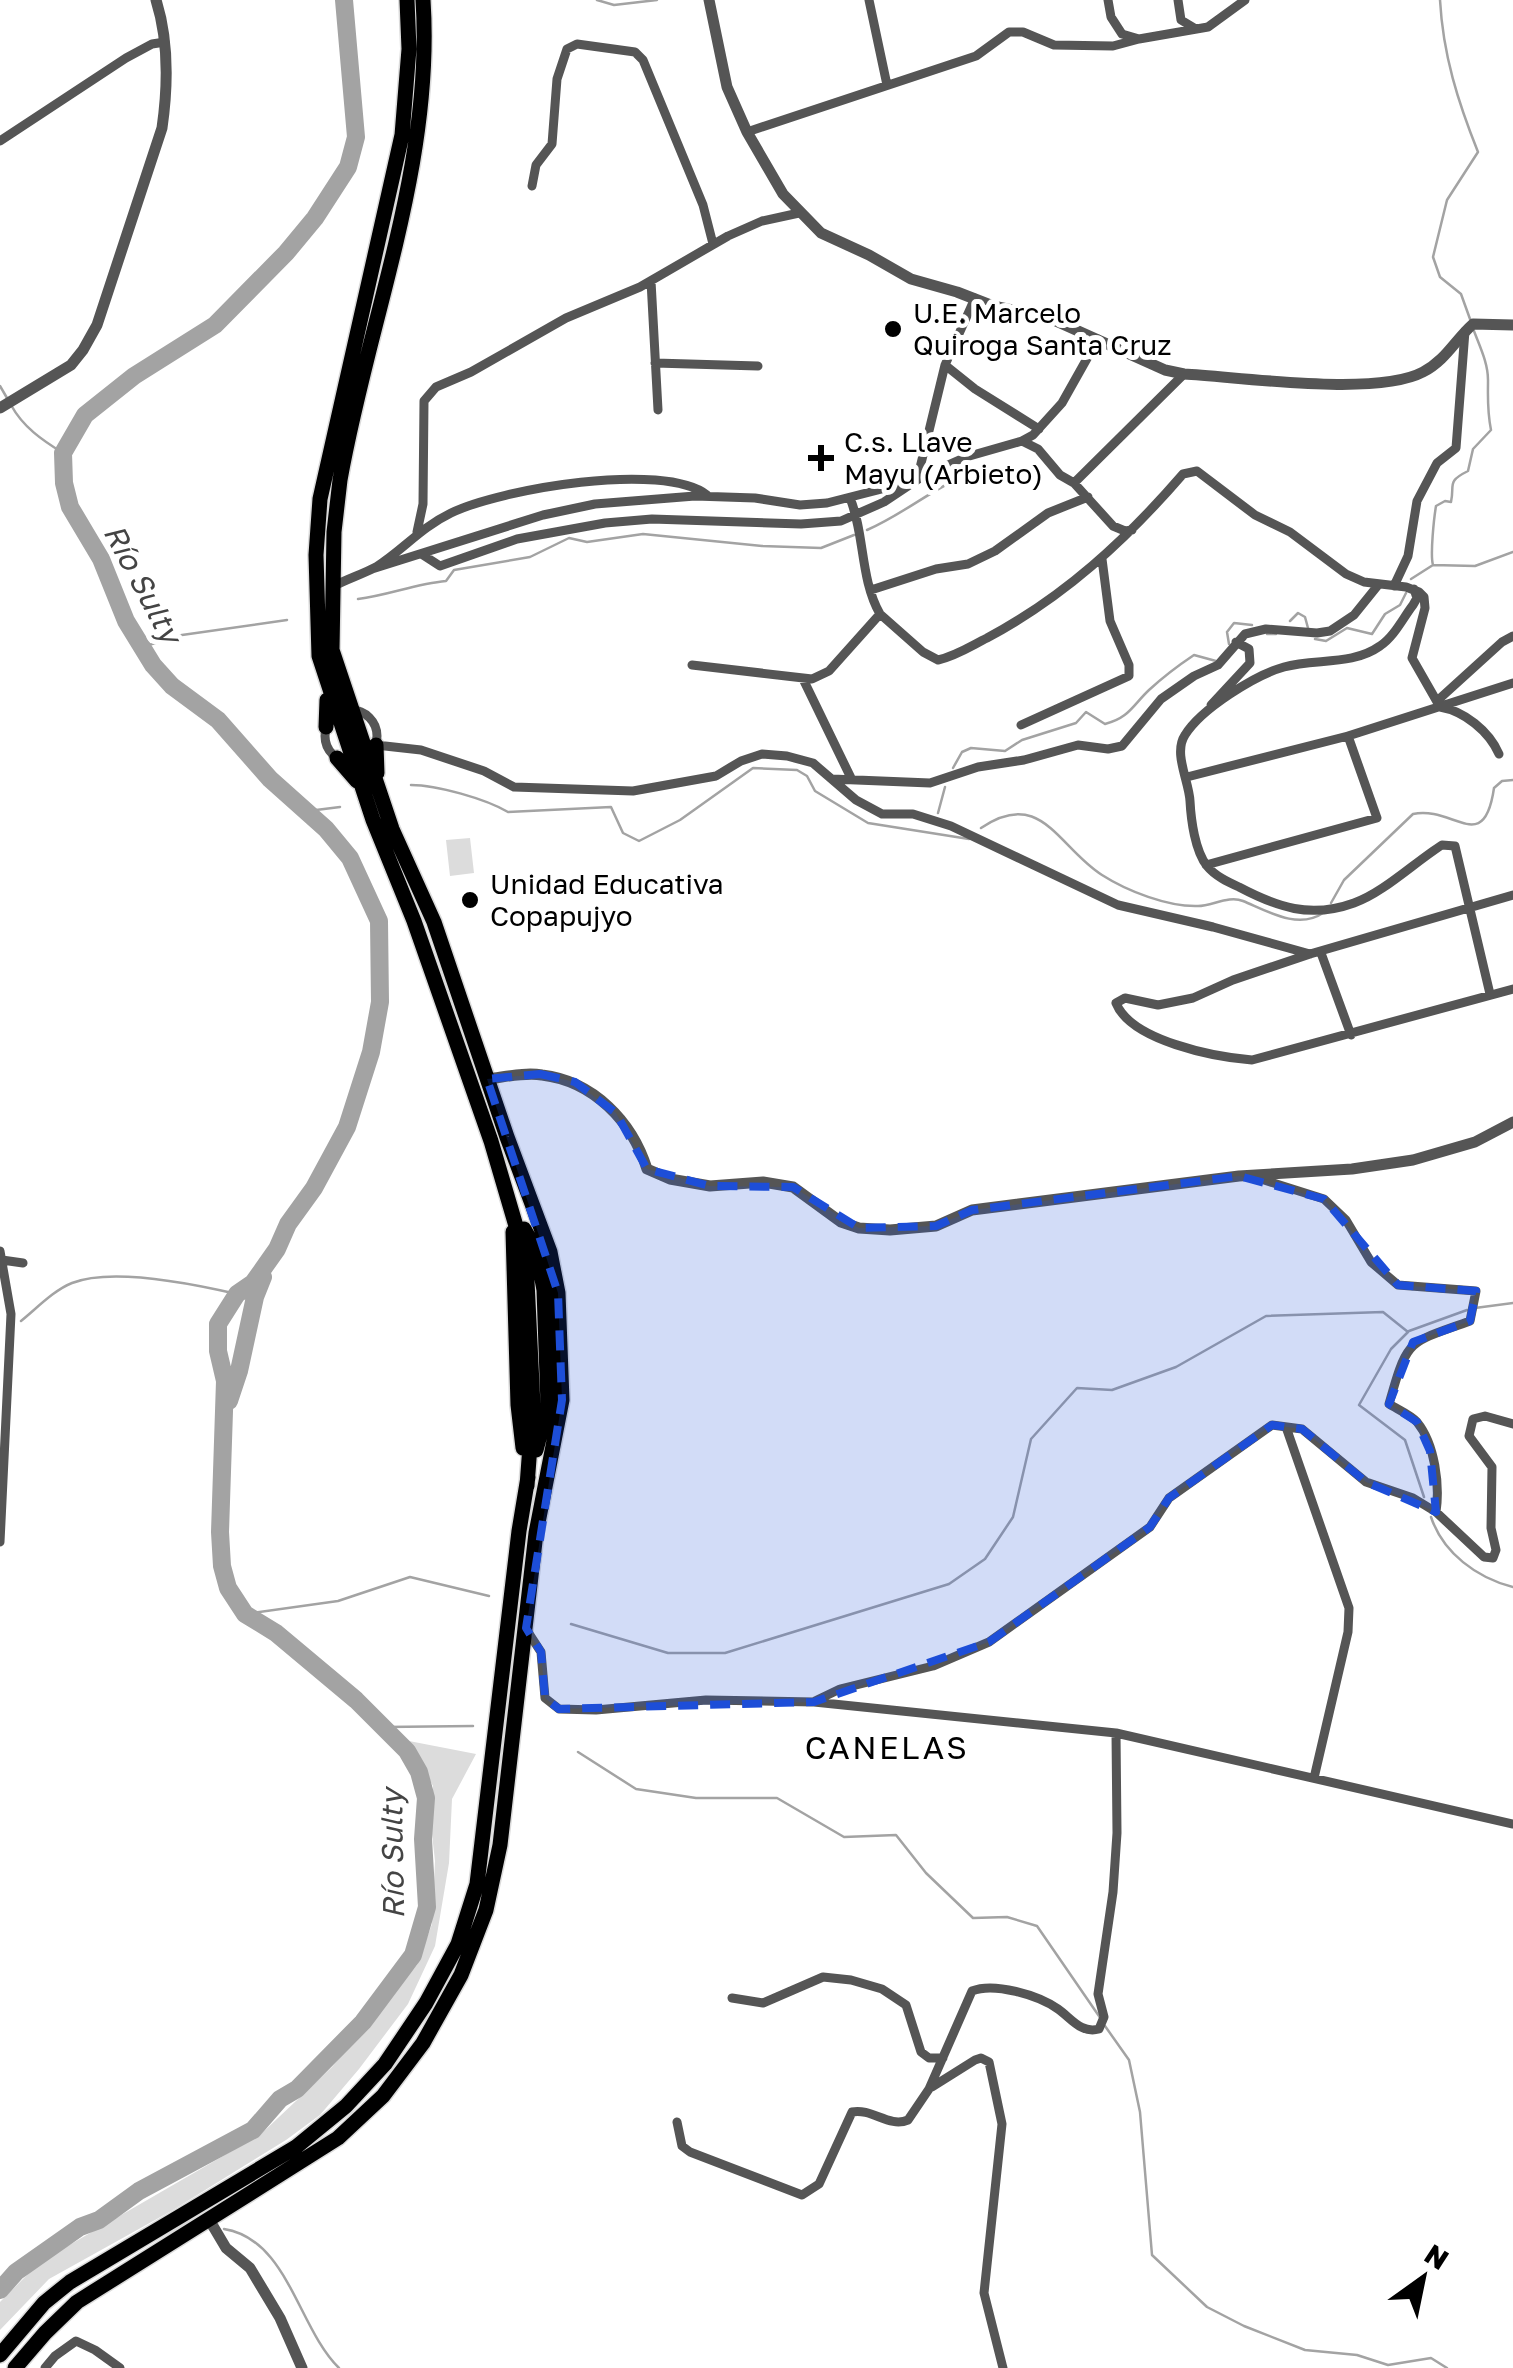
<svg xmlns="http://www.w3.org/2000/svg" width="1513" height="2368" viewBox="0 0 1513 2368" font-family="'Golos Text',sans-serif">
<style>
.green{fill:#dcdcdc}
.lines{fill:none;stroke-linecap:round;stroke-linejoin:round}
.stream{stroke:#a3a3a3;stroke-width:2.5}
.river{stroke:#a3a3a3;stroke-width:18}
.trunk-casing{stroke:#dbdbdb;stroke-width:18}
.minor{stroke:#555;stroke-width:9}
.tertiary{stroke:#555;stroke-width:11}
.trunk{stroke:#000;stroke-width:15}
.marked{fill:#1d4ed8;fill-opacity:0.2;stroke:#1d4ed8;stroke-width:8;stroke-dasharray:20 12;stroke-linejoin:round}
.poi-dot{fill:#000;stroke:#fff;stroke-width:4}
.labels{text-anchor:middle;stroke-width:10;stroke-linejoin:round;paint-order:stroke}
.poi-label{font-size:28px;fill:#000;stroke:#fff;text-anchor:start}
.water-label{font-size:30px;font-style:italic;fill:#444;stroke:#fff}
.quarter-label{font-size:32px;letter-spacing:2.5px;fill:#000;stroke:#fff}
</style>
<rect width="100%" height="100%" fill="#fff"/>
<!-- green -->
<path class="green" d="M470,838l4,35 -24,3 -4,-36z
M409,1741l67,13 -24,45 -3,64 -14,83 -27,58 -49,65 -39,46 -34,25 -113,70 -124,69 -49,51v-28l40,-40 221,-128 71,-67 85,-102 15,-41 3,-63 -4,-36 2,-39z"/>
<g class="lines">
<!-- stream -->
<path class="stream" d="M597,0l17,5 43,-5
M1440,0c3,55 18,102 38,152l-31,48 -14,57 7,20 21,17 9,25
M0,386l7,12
M11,405c12,22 31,35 52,48
M867,530c37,-16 66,-42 103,-57
M1433,565l42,1 38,-14
M1411,579l22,-14c-3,-10 1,-47 3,-59l9,-5 6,1c4,-18 -5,-20 17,-31l5,-22 18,-19c-4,-20 -3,-30 -3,-50 0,-17 -8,-33 -14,-49
M358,599c31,-4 57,-15 88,-18l8,-11 76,-13 39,-19 18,4 56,-8 119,12 59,2 33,-13
M1290,621l8,-8 7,4 3,11
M1267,634h9
M1315,639l11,2 21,-13 25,6 13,-20 15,-9 6,-12
M1229,644l-2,-12 7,-9 18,2
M142,647l40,-12 105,-15
M953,768l9,-16 9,-4 34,3 17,-11 54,-17 10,-11 19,12c24,-6 28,-19 44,-34 13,-12 30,-25 45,-35l22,6
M411,785c26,0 75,14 97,27l103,-5 12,26 16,8 41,-21 73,-52 44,2 10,6 8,15 53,32 101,16
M308,811l32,-4
M938,813l7,-26
M981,828c60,-41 77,19 121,47 25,16 66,32 96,31 14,0 31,-11 45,-5 24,10 55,29 80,12
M1331,903l13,-23 69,-66c40,-9 71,43 81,-26l8,-7 11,-1
M1475,1308l38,-5
M21,1321c15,-12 33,-31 51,-38 40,-16 122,1 165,11
M1409,1331l58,-21
M1431,1517c12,36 46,61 82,70
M245,1614l93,-13 72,-24 79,19
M571,1624l97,29h57l224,-69 36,-25 28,-42 18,-78 46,-51 35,2 64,-23 90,-51 117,-4 25,20 -17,17 -32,56 46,35 19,57
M385,1727l88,-1
M578,1752l58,37 60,9h81l67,39 52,-2 30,38 47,45 34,-1 30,9 64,93
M1105,2026l24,34 11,52 12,143 55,52 37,19 61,24 52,5 31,10 43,-7 16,10
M224,2229c64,10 74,99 115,139"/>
<!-- river -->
<path class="river" d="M229,1401l10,-30 16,-74 8,-20
M0,2290l16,-18 64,-45 19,-7 40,-29 114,-61 27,-31 17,-10 66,-67 50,-67 14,-48 -4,-68 3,-41 -7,-26 -12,-21 -51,-51 -80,-67 -31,-19 -17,-26 -6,-22 -2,-34 5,-151 -7,-30v-27l19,-30 16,-11 24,-34 11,-25 26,-36 33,-61 24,-75 9,-50 -1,-81 -29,-63 -24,-29 -56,-50 -52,-59 -46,-34 -19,-21 -27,-44 -25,-62 -31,-52 -6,-24 -1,-30 22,-38 49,-39 81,-51 71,-72 29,-35 33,-51 8,-30 -12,-137"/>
<!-- trunk casing -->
<g class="trunk-casing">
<path id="trunk" d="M407,0l2,49 -7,86 -82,364 -4,56 3,101 54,164 41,101 77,220 35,119 7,145 -6,81
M326,727l1,-27
M376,745l1,28
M337,758l20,23
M524,1229l13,23 7,38 4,115 -12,45
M513,1232l5,173 5,43
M0,2355l44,-52 26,-21 226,-135 50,-41 39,-42 41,-61 32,-59 19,-60 42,-353 9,-54
M15,2368l30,-35 32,-31 261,-164 45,-42 40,-53 38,-68 25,-65 14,-65 36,-312 26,-133 -4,-107 -8,-41 -43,-115 -73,-215 -42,-93 -60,-179 2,-118 6,-52c28,-159 94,-316 83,-480"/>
</g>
<!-- minor -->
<path class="minor" d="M869,0l18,85
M1108,0l3,17 11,17 17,5 69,-12 37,-27
M1178,0l3,20 15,9
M747,132l229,-76 33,-24h14l31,13 59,1 26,-7
M0,141l126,-83 26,-14 13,-2
M532,186l4,-21 16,-21 5,-65 10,-30 10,-5 58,8 8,8 60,145 10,39
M651,281l7,129
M655,363l103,3
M945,365l30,24 64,40
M1022,441l16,8 22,26 14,8 39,43 12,5 7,-1
M1074,483l110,-109
M850,498c15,37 10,81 30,116l43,38 15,8c18,-4 33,-14 49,-22 77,-41 139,-98 196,-164l14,-3 58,44 35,17 56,42 18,8 42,5 13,5 5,5 1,11 -13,50 28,49c24,4 49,24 59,47
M417,532l6,-28 1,-103 12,-14 35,-15 95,-54 74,-31 88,-51 34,-15 37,-8
M423,555l17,11 77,-27 88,-16 47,-4 149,5 40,-3 43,-19 39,-26 43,-19 56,-16 11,-6 29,-32 36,-64
M372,569l171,-54 52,-11 100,-8 60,2 45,7 27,-2 90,-23 28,-115 30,-67
M334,586c13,-7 29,-12 42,-19 27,-17 44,-39 75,-54 49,-24 212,-52 256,-18
M1394,586l14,-30 9,-55 20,-38 19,-15 9,-117
M1414,589l3,9 -4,7c-10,13 -19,32 -33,41 -28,20 -65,12 -96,21 -29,8 -83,42 -99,68 -12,18 4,46 5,66 1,19 5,50 17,65 8,10 21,16 32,21 38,20 71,32 115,16 29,-10 61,-41 88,-58l13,1 35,148
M871,590l65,-21 32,-5 27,-13 53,-38 40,-16
M692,665l120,14 17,-8 51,-57
M804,681l48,99
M1437,701l65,-59 11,-6
M1211,705l39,-42 -1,-14 -13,-7
M325 736a26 26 0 1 1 52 0a26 26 0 1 1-52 0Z
M1021,725l108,-49v-11l-19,-44 -8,-62
M376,745l45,5 63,21 30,16 119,4 83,-15 25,-15 21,-7 25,2 26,7 43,37 26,14h31l38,12 167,79 95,22 97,27
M1187,777l161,-41 165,-53
M832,779l98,4 48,-16 46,-7 54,-15 30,4 14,-3 39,-47 33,-23 24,-11 27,-31 21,-5 51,4 13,-2 24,-16 25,-31
M1206,865l171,-47 -29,-82
M1513,895l-203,59 -77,26 -40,18 -35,7 -33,-7 -9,5c15,38 99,54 136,57l261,-71
M1321,953l30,82
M1261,1179l63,20 22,21 25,42 27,23 78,6 -6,30c-63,23 -62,16 -81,83 8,5 22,11 28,18 18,22 23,63 19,90
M0,1251l11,63 -11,228
M2,1260l21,3
M1286,1427l63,181 -1,24 -34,146
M526,1629l15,23 4,46 14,11 37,1 110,-10 108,2 302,31 397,91
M815,1701l25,-12 93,-23 56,-24 161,-115 19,-29 103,-73 30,4 64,53 47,16 23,14 48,45 9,1 3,-8 -5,-22 1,-61 -23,-31 4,-17 12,-3 28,8
M732,1998l31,5 60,-26 28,3 31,9 24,16 15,47 8,6h14
M932,2087l43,-27 6,-2 8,4 13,62 -18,169 19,75
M677,2122l5,24 8,6 112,43 17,-11 33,-72c20,-4 37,16 56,8l21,-31 43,-98c22,-9 66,4 86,18 13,9 23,25 41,20l5,-12 -6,-23 15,-102 4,-59 -1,-100
M45,2368l10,-12 21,-15 19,9 25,18"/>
<!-- tertiary -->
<path class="tertiary" d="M709,0l18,87 20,45 36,62 38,39 48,22 42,24 46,13 36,14 54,11 118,53 19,4c58,3 192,23 239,-2 23,-12 32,-32 50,-48l40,1
M0,408l71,-43 12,-15 14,-25 65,-197c6,-42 7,-87 -6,-128
M487,1079c18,-2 38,-7 55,-4 51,6 90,46 105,94l23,10 40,7 53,-4 30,5 48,35 18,6 31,2 46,-4 36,-16 267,-34 113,-7 61,-9 62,-18 38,-20
M210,2221l16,27 24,20 30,50 22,50"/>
<!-- trunk -->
<use href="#trunk" class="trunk"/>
</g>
<!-- marked area -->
<path class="marked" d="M540,1074l35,8 41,31 31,56 63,17 83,1 66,41 77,-2 36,-16 267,-34 85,23 74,86 78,6 -6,30 -57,21 -24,62 28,18 13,29 6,61 -70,-30 -64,-53 -30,-4 -103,73 -19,29 -161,115 -175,60 -255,7 -14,-11 -4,-46 -15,-24 36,-228 -4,-107 -71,-214z"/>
<!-- markers -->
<g class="poi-dot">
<circle cx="893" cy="329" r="10"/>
<path d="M816 443h10v10h10v10h-10v10h-10v-10h-10v-10h10z"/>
<circle cx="470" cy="900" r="10"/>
</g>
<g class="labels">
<!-- poi labels -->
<g class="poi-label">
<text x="913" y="323">U.E. Marcelo<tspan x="913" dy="32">Quiroga Santa Cruz</tspan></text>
<text x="844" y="452">C.s. Llave<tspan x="844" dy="32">Mayu (Arbieto)</tspan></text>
<text x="490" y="894">Unidad Educativa<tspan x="490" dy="32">Copapujyo</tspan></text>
</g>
<!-- water labels -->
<g class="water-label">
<text transform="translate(142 584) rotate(62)" y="10">Río Sulty</text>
<text transform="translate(393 1854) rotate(-91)" y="10">Río Sulty</text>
</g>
<!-- quarter labels -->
<g class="quarter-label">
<text x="887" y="1759">CANELAS</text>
</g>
</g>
<!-- north arrow -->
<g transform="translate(1423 2278) rotate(33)" stroke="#ffffff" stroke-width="8" paint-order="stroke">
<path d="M0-8L18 38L0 25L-18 38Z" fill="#000000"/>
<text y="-15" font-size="28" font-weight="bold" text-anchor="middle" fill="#000000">N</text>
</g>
</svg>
